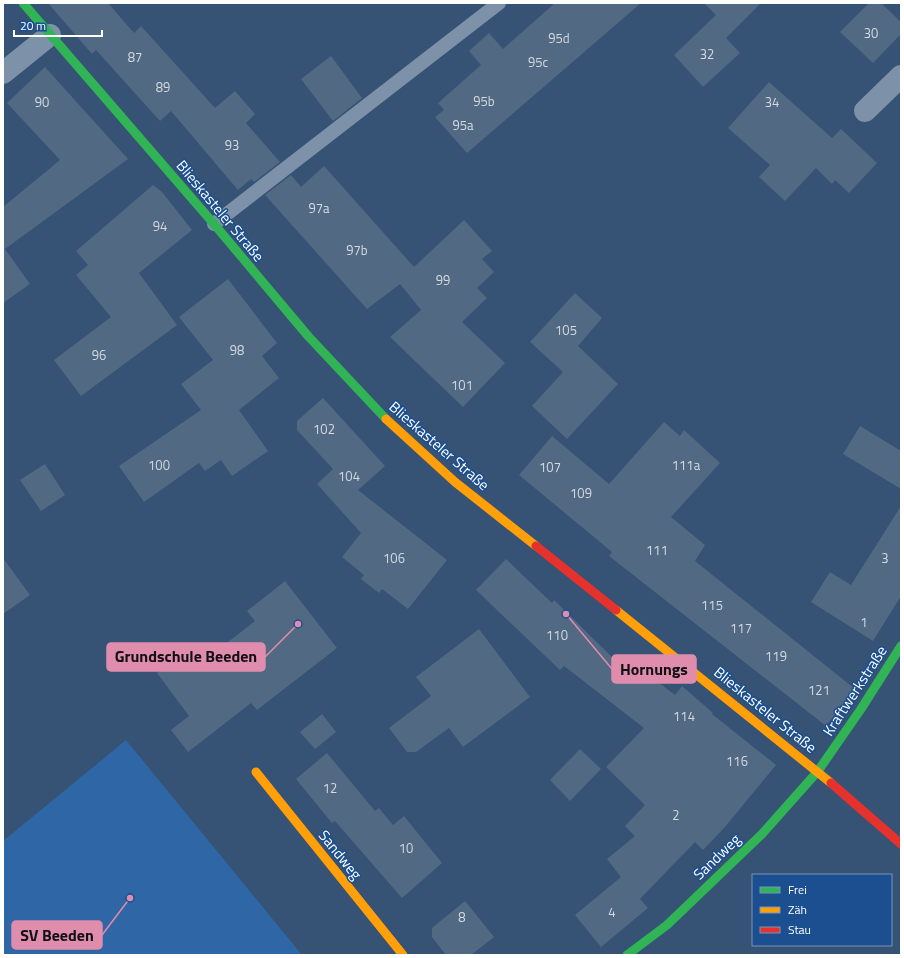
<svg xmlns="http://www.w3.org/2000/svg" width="904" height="958" viewBox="0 0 904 958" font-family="'Titillium Web',sans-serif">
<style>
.green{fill:#2f66a5}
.building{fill:#526984}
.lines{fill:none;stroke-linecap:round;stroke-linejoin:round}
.lane{stroke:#7d92a8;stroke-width:14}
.street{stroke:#7d92a8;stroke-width:22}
.fast{stroke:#30b455;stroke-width:9}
.slow{stroke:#ff9f0a;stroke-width:9}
.jam{stroke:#e5322d;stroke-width:9}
.labels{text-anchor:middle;stroke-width:3;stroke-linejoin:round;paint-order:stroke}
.number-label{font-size:13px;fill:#d4dae0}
.street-label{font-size:15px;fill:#fff;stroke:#1b4f8f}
.leader{fill:none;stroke:#e08cad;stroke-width:1.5}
.callout-dot{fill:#e08cad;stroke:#1b4f8f;stroke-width:1.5}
.callout{fill:#e08cad;stroke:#e08cad;stroke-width:1.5}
.callout-label{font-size:16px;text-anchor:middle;font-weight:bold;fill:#111}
</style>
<rect width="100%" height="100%" fill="#365274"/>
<!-- green -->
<path class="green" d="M126,740l176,215h-299v-114z"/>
<!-- building -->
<path class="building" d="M48,3h60l26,30 7,-7 74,82 20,-17 20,23 -9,9 34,39 -26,20 -3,-3 -13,11 -67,-79 -11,10 -64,-71 -4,4z
M555,3h86l-174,150 -32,-36 9,-7 -6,-7 43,-38 -12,-14 20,-18 14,16z
M704,3h57l-35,35 14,15 -37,34 -29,-32 42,-40z
M869,3h12l20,19v12l-28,29 -33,-31z
M331,56l31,42 -29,23 -32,-42z
M45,67l83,92 -123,90 25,35 -27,19v-96l57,-47 -53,-57z
M769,82l63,56 9,-9 36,34 -28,30 -14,-13 -3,4 -16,-16 -31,33 -26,-24 11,-12 -42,-37z
M324,166l90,101 50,-47 28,31 -10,8 12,13 -17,16 10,10 -25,24 43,41 -42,44 -73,-70 31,-27 -21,-26 -33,25 -102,-114 26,-20 10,12z
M153,185l9,7 30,38 -53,43 38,52 -96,71 -27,-36 57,-43 -35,-42 12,-10 -12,-14z
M228,279l49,64 -15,13 17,22 -40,32 29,41 -36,25 -11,-16 -16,11 -6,-8 -55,39 -25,-36 82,-56 -20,-26 32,-24 -34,-43z
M575,293l27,25 -24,28 40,38 -51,55 -35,-33 31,-34 -33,-30z
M323,398l62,68 -27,24 89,70 -39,49 -26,-20 -3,4 -18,-14 3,-4 -22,-18 19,-24 -44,-49 16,-15 -36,-39v-9z
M664,422l16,14 4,-6 36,33 -49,54 34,28 -10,16 160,128 -29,37 -217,-170 3,-4 -93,-77 33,-39 57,48z
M860,426l41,25v38l-58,-35z
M45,464l20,31 -24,16 -21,-31z
M901,506v90l-28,45 -62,-39 19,-30 21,13z
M3,558l27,37 -27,19z
M506,559l46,44 2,-3 63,62 6,-7 52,40 7,-9 31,27 -1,1 64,51 -51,62 -22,23 -8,-8 -55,57 8,9 -47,39 -26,-32 46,-38 -14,-18 28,-23 -10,-10 20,-21 -39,-38 38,-39 -80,-62 -4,4 -84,-80z
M285,581l52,67 -80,62 -6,-7 -63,49 -17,-22 18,-14 -32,-43 24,-18 11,15 63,-49 -8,-10z
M479,629l51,68 -67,50 -14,-19 -33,24h-9l-18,-24 42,-32 -15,-19z
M322,714l14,18 -21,17 -15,-17z
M580,749l21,20 -31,32 -20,-21z
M327,753l48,58 4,-3 14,17 11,-9 38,47 -40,35 -67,-77 -3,2 -36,-44z
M465,901l29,36 -23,18h-25l-14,-18v-9z"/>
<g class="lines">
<!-- lane -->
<path class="lane" d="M214,224l285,-221"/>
<!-- street -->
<path class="street" d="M3,73l47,-38
M865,111l36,-35"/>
<!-- fast -->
<path class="fast" d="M23,3l191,221 94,112 78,83
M627,955l40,-30 95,-91 56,-63 43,-62 40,-63"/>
<!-- slow -->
<path class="slow" d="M386,419l69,63 81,64
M616,610l215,173
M256,772l147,183"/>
<!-- jam -->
<path class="jam" d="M536,546l80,64
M831,783l70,61"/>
</g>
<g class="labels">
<!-- number labels -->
<g class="number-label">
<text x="871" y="38">30</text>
<text x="559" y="43">95d</text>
<text x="707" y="59">32</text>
<text x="135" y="62">87</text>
<text x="538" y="67">95c</text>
<text x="163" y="92">89</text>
<text x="484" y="106">95b</text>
<text x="42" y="107">90</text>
<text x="772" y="107">34</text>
<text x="463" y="130">95a</text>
<text x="232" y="150">93</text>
<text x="319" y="213">97a</text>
<text x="160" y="231">94</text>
<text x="357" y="255">97b</text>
<text x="443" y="285">99</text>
<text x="566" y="335">105</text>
<text x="237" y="355">98</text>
<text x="99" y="360">96</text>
<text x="462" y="390">101</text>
<text x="324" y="434">102</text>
<text x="159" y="470">100</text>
<text x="686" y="470">111a</text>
<text x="550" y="472">107</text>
<text x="349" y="481">104</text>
<text x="581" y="498">109</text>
<text x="657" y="555">111</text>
<text x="394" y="563">106</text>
<text x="885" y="563">3</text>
<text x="712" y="610">115</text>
<text x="864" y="627">1</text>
<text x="741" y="633">117</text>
<text x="557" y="640">110</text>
<text x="776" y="661">119</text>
<text x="819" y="695">121</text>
<text x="684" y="721">114</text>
<text x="737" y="766">116</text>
<text x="330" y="793">12</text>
<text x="676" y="820">2</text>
<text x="406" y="853">10</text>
<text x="612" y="917">4</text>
<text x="462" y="922">8</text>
</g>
<!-- street labels -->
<g class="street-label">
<text transform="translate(220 211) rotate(50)" y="5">Blieskasteler Straße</text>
<text transform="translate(439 446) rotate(41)" y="5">Blieskasteler Straße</text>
<text transform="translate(855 691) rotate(-57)" y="5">Kraftwerkstraße</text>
<text transform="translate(765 710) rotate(39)" y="5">Blieskasteler Straße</text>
<text transform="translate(340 855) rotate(51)" y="5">Sandweg</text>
<text transform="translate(717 857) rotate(-44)" y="5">Sandweg</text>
</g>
</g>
<!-- callouts -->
<path class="leader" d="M298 624L265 657M566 614L612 669M130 898L102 935"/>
<g class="callout-dot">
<circle cx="298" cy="624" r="4"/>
<circle cx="566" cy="614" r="4"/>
<circle cx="130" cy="898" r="4"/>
</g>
<g class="callout">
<rect x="107" y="643" width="158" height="28" rx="4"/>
<rect x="612" y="655" width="84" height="28" rx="4"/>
<rect x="12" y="921" width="90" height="28" rx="4"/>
</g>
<g class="callout-label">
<text x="186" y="662">Grundschule Beeden</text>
<text x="654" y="675">Hornungs</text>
<text x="57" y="941">SV Beeden</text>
</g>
<!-- border -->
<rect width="904" height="958" fill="none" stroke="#ffffff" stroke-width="8"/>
<!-- legend -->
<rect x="752" y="874" width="140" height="72" fill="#1b4f8f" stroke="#7695bc"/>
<rect x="760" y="887" width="20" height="6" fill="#30b455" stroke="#7695bc"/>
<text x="788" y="894" font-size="12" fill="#ffffff">Frei</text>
<rect x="760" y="907" width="20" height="6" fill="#ff9f0a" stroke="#7695bc"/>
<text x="788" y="914" font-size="12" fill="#ffffff">Zäh</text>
<rect x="760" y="927" width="20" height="6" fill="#e5322d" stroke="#7695bc"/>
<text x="788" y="934" font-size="12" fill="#ffffff">Stau</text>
<!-- scale -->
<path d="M14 30v6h88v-6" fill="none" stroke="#ffffff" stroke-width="2"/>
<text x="20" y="30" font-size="12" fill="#ffffff" stroke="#1b4f8f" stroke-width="3" paint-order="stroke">20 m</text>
</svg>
